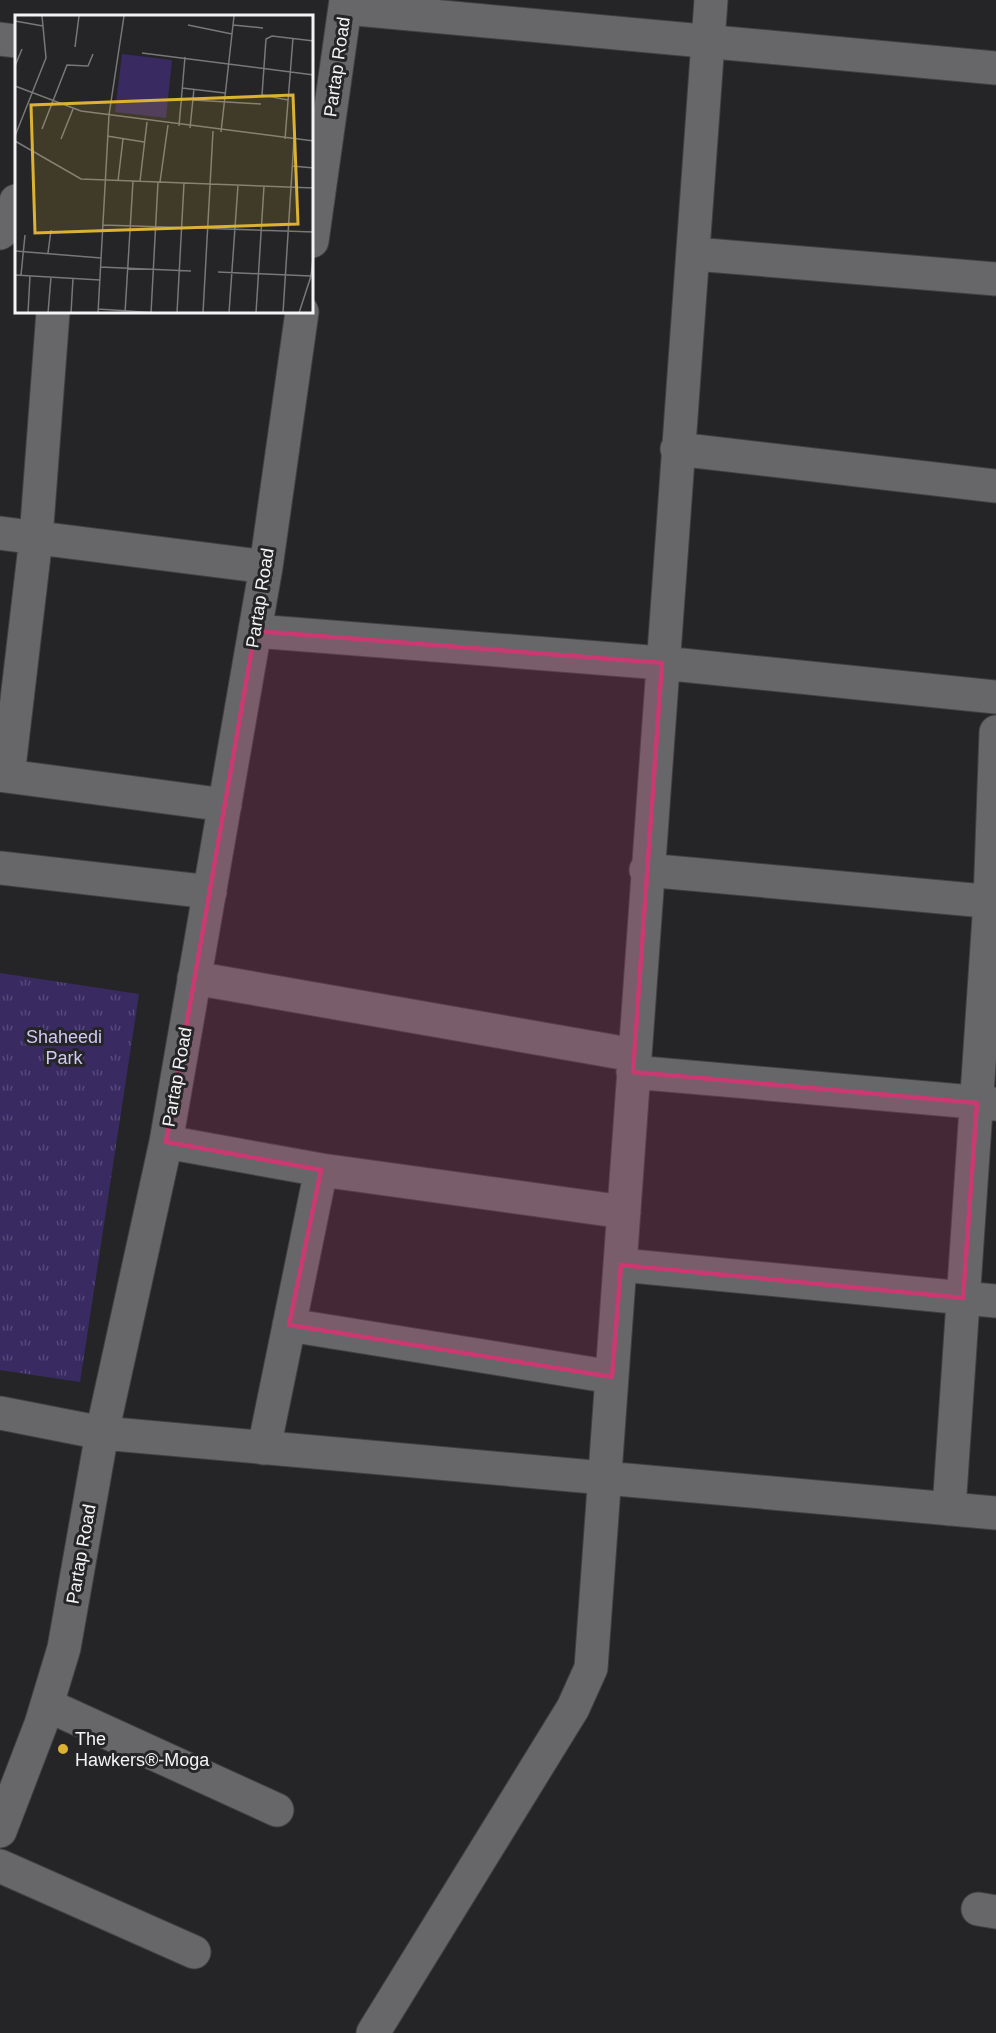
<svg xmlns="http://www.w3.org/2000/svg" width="996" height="2033" viewBox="0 0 996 2033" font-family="Arial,sans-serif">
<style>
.park{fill:url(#park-tufts)}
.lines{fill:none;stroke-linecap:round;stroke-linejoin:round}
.minor-casing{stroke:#414142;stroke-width:35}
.minor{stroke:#676769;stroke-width:33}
.marked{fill:#ca3972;fill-opacity:0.2;stroke:#ca3972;stroke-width:4.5;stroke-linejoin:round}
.poi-dot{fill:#dcb233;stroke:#252527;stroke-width:2}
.labels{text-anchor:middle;stroke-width:6;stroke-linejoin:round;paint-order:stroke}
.street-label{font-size:18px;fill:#f4f4f5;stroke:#252527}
.park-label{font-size:18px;fill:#d0c9f4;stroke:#252527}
.poi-label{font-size:18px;fill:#f4f4f5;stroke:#252527;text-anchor:start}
.inset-road{fill:none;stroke:#787879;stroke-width:1.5}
.view{fill:#dcb233;fill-opacity:0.15;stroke:#dcb233;stroke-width:3}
.inset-edge{fill:none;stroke:#f4f4f5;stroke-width:3}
</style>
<defs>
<pattern id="park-tufts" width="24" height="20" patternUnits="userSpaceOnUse" patternTransform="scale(1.5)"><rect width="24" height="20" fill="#392b62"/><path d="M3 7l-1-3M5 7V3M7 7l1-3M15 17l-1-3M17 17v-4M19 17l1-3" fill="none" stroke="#564a79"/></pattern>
</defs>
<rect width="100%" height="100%" fill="#252527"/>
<!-- park -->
<path class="park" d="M0,973l139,21 -59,388 -80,-12z"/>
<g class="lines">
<!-- minor casing -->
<g class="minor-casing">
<path id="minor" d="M345,8l651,60
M0,39l16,2
M0,233l9,-7 7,-25
M312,241l34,-241
M694,254l302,25
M677,449l319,37
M0,533l266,34
M255,631l407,32 334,34
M0,775l225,30
M8,776l28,-238 17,-226
M0,868l210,24
M646,870l350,32
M194,978l440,77
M633,1072l363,32
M166,1142l155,28 303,42
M621,1265l375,36
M289,1325l323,52
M0,1413l102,20 894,80
M264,1448l57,-278
M949,1509l41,-607 6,-170
M47,1705l230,105
M0,1831l41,-107 23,-76 38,-215 64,-291 100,-575 36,-255
M0,1866l194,86
M978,1909l18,3
M373,2033l200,-325 18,-40 120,-1668"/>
</g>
<!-- minor -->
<use href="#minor" class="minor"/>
</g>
<!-- marked area -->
<path class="marked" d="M255,631l407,32 -29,409 344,31 -14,195 -342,-33 -9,112 -323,-52 32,-155 -155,-28z"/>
<!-- markers -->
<circle class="poi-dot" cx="63" cy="1749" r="6"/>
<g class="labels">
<!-- street labels -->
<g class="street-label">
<text transform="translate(337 67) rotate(-82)" y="6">Partap Road</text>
<text transform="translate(260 598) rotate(-81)" y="6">Partap Road</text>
<text transform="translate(177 1077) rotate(-80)" y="6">Partap Road</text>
<text transform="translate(81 1554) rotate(-80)" y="6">Partap Road</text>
</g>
<!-- park labels -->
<g class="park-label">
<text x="64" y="1043">Shaheedi<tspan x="64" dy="21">Park</tspan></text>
</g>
<!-- poi labels -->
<g class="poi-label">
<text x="75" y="1745">The<tspan x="75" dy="21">Hawkers®-Moga</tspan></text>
</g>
</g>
<!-- overview -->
<g transform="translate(15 15)">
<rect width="298" height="298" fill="#252527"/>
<path d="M107,39l50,6 -6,58 -51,-6z" fill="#392b62"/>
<path class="inset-road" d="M0,6l28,5M173,10l44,9M218,10l30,3M60,32l4,-31M127,38l172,22M0,51l7,-17M0,71l66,25 233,30M167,73l43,5M178,85l68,4M273,85l-26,-5 4,-56 6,-3 42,5M164,111l6,-69M175,113l4,-39M27,114l25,-64 21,1 5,-12M206,117l13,-116M0,121l31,-78 -4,-42M92,121l37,6M46,124l12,-30M270,124l8,-101M0,126l66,38 233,9M277,151l22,2M103,166l5,-42M125,166l7,-59M145,167l8,-57M88,210l211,7M0,236l86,7M33,238l3,-23M85,252l91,4M203,257l93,4M0,260l85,5M6,260l4,-40M83,294l60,4M13,298l2,-37M33,298l3,-36M56,298l2,-35M83,298l11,-198 15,-99M110,298l8,-132M136,298l7,-131M162,298l7,-130M188,298l10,-182M214,298l9,-128M241,298l8,-127M268,298l11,-173M284,298l12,-37 3,-27"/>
<path class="view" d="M278,80l5,129 -263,9 -4,-128z"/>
<rect width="298" height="298" class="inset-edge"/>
</g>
</svg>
